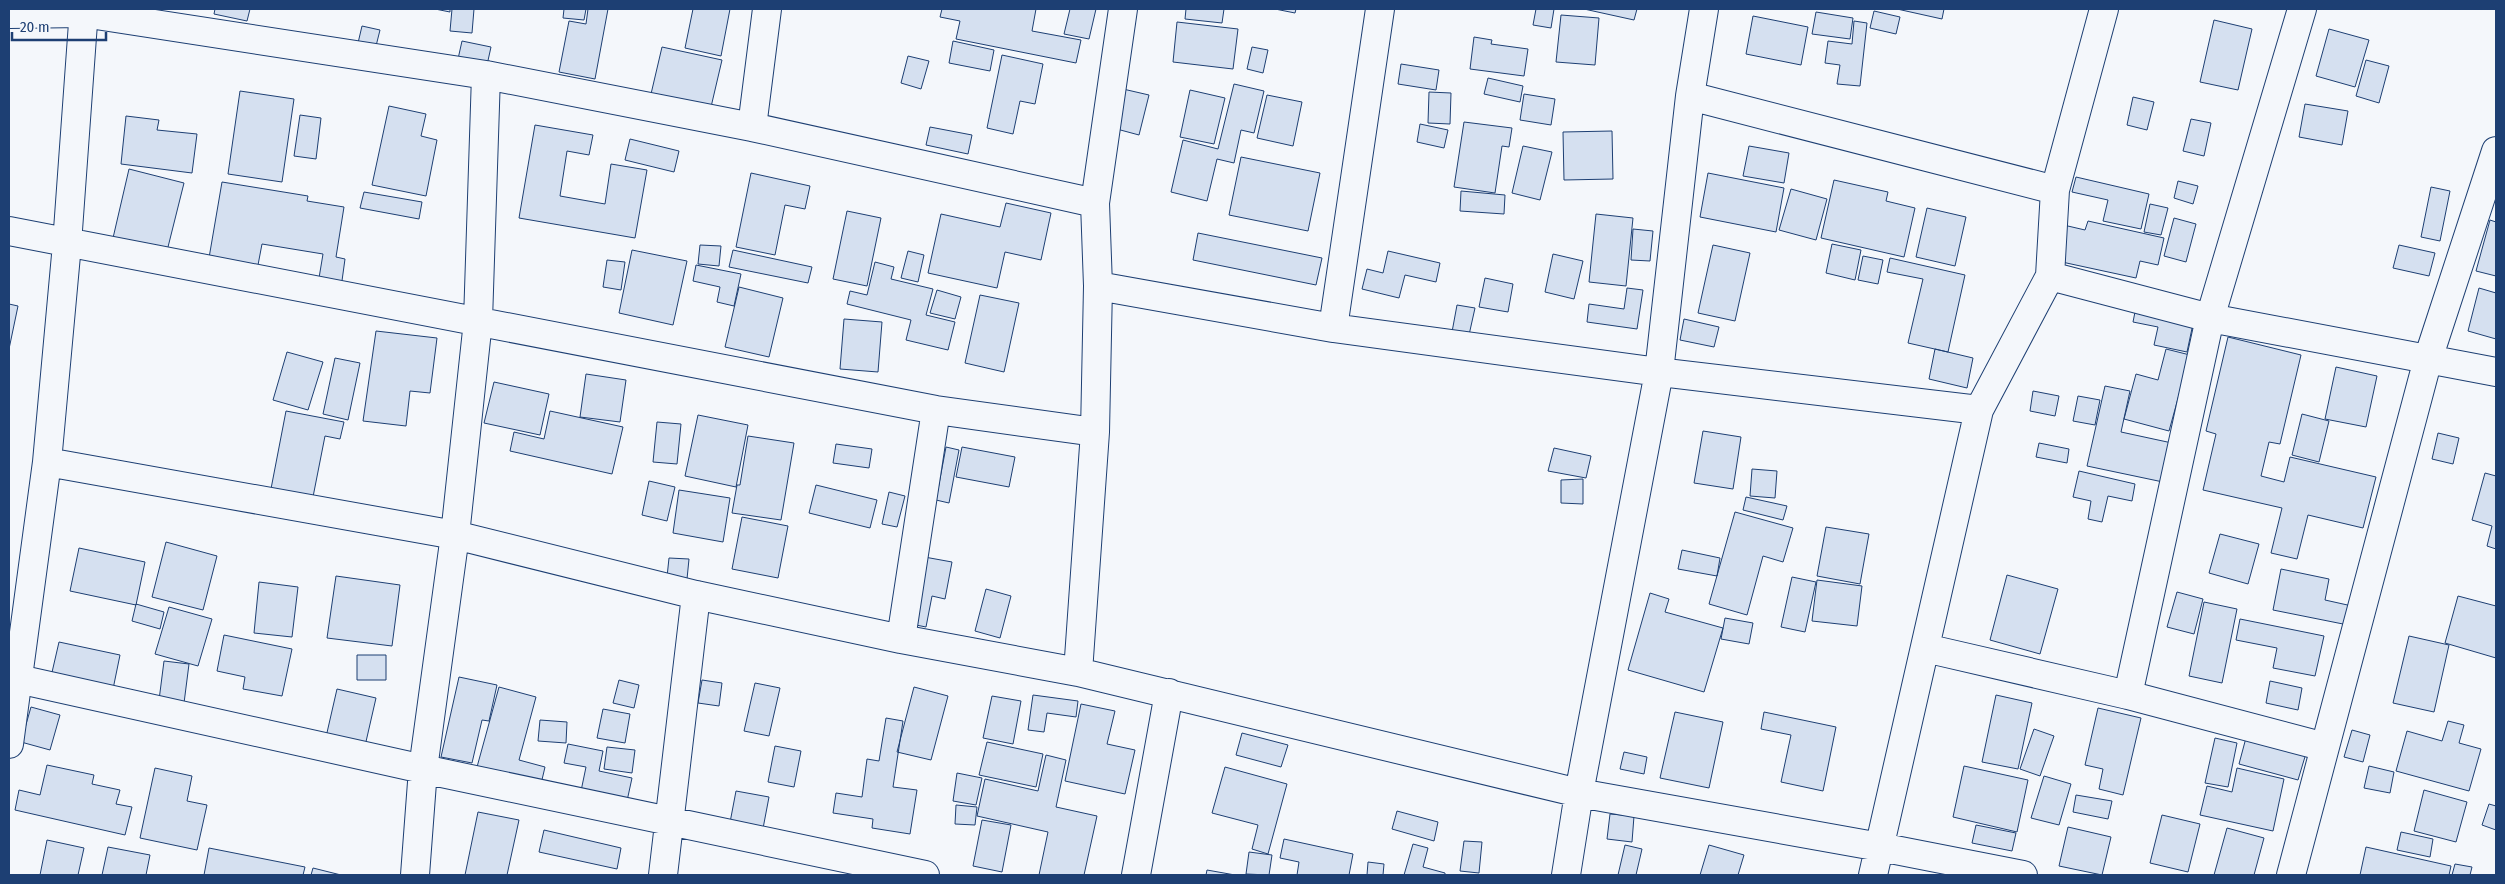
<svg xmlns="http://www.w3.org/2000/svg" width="2505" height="884" viewBox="0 0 2505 884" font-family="'Fira Sans Condensed',sans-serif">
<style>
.building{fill:#d5e0f0;stroke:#1d3f73}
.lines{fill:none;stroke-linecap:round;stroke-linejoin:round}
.street-casing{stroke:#1d3f73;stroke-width:30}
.street{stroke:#f4f7fb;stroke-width:28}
</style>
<rect width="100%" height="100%" fill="#f4f7fb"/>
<!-- building -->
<path class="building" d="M215,9h35l-3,12 -33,-7z
M435,9h15v3z
M452,9h22l-2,24 -22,-2z
M564,9h22l-2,11 -21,-2z
M588,9h20l-13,70 -36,-7 10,-51 17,3z
M693,9h37l-9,47 -36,-8z
M942,9h94l-4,22 49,9 -5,23 -120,-24 4,-18 -20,-4z
M1070,9h26l-7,30 -25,-5z
M1186,9h38l-2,14 -37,-4z
M1275,9h21l-1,4z
M1536,9h18l-3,19 -18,-3z
M1584,9h53l-3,11z
M1897,9h47l-2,10z
M1874,11l26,6 -4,17 -26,-6z
M1816,12l37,6 -3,21 -38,-5z
M1561,15l38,3 -4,47 -39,-3z
M1753,16l55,11 -7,38 -55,-11z
M2214,20l38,9 -14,61 -38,-8z
M1854,21l13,2 -7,63 -23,-2 3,-19 -15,-2 3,-22 24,3z
M1177,22l61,7 -5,40 -60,-7z
M362,26l18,4 -4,16 -18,-3z
M2329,29l40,11 -14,47 -39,-11z
M1474,37l18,3 -1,4 37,5 -4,27 -54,-7z
M462,41l29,6 -4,18 -29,-6z
M953,41l41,9 -4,21 -41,-8z
M662,47l60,13 -11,47 -60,-13z
M1252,47l16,3 -5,23 -16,-4z
M1002,55l41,9 -8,40 -15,-3 -7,33 -26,-6z
M908,56l21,5 -8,28 -20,-6z
M2366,60l23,6 -10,37 -23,-7z
M1401,64l38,6 -3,20 -38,-6z
M1488,78l35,8 -3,16 -36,-8z
M1234,84l30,7 -10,42 -13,-3 -7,33 -17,-4 -10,42 -36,-9 12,-52 35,9z
M1123,89l26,6 -10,40 -26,-7z
M1190,90l35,8 -11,46 -34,-7z
M240,91l54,8 -12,83 -54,-8z
M1429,92l22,1 -1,31 -22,-1z
M1524,94l31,5 -4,26 -31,-5z
M1267,95l35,7 -9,44 -36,-8z
M2133,97l21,5 -7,28 -20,-5z
M2305,104l43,7 -6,34 -43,-8z
M389,106l37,8 -5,22 16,4 -11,56 -54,-11z
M300,115l21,3 -5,41 -22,-3z
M126,116l33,4 -2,10 40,4 -5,39 -71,-9z
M2191,119l20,4 -7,33 -21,-5z
M1464,122l48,6 -3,19 -7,-1 -7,47 -41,-6z
M1420,124l28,6 -4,18 -27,-6z
M535,125l58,10 -4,20 -22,-4 -7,45 45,8 6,-40 36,6 -12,68 -116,-20z
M930,127l42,8 -4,19 -42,-9z
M1612,131l1,48 -49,1 -1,-48z
M630,139l49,12 -5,21 -49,-12z
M1523,146l29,6 -12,48 -28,-7z
M1749,146l40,7 -5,30 -41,-7z
M1241,157l79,16 -12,58 -79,-16z
M129,169l55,14 -17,68 -54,-13z
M751,173l59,13 -5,23 -20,-4 -10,50 -39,-8z
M1708,173l76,15 -8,44 -76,-15z
M2076,177l73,17 -8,35 -38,-8 5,-21 -36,-8z
M1834,180l54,12 -2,9 29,7 -11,49 -83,-19z
M2178,181l20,5 -5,18 -19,-6z
M222,182l86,14 -1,5 37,6 -8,50 9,2 -4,29 -23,-4 5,-30 -61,-10 -4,21 -49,-7z
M2431,187l19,4 -10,50 -19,-4z
M1791,189l36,10 -11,41 -37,-10z
M1461,191l44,4 -1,19 -44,-3z
M364,192l58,10 -3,17 -59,-11z
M1006,203l45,10 -10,47 -36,-8 -8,36 -69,-15 13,-59 59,13z
M2150,204l18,4 -7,27 -17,-3z
M1927,208l39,9 -11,49 -39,-9z
M847,211l34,7 -14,68 -34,-7z
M1596,214l37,4 -7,68 -37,-4z
M2174,218l22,6 -10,38 -22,-6z
M2490,220l6,2v54l-20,-5z
M2088,221l76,17 -6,27 -18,-4 -4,17 -88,-19 7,-36 30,7z
M1633,229l20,2 -3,30 -19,-1z
M1198,233l124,25 -6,27 -123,-25z
M1832,244l29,6 -6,30 -29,-7z
M700,245l21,1 -2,20 -21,-2z
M1713,245l37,8 -15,68 -37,-8z
M2399,245l36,8 -6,23 -36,-8z
M632,250l55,11 -14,64 -54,-12z
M733,250l79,17 -4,16 -79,-16z
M908,251l16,4 -6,27 -17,-4z
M1388,251l52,12 -4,19 -31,-7 -6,23 -37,-9 5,-20 16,4z
M1553,254l30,7 -9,38 -29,-7z
M1863,256l20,4 -5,24 -20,-4z
M1890,258l75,17 -17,77 -40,-9 15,-64 -36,-7z
M607,260l18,2 -4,28 -18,-3z
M875,262l19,5 -3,12 42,10 -7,26 29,7 -7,28 -42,-10 5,-20 -64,-16 3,-13 17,4z
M696,265l45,9 -7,32 -17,-4 3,-15 -27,-6z
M1485,278l28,6 -5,28 -29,-5z
M739,287l44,11 -14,59 -44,-10z
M1627,288l16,2 -6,39 -50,-7 2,-18 35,5z
M2479,288l17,5v46l-28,-8z
M937,290l24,7 -6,22 -25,-6z
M980,295l39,8 -15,69 -39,-9z
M9,304l9,2 -9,43z
M1457,305l18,3 -6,27 -17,-3z
M2136,307l58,12 -7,33 -33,-7 4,-18 -25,-5z
M844,319l38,3 -4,50 -38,-3z
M1684,319l35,8 -5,20 -34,-7z
M376,331l61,7 -7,55 -20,-2 -4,35 -43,-5z
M2228,337l73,18 -21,89 -11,-2 -8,34 23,6 6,-25 86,20 -13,51 -55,-13 -11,44 -26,-6 11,-45 -79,-18 13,-56 -10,-3z
M1935,349l38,9 -6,30 -38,-9z
M2166,349l24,6 -21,76 -45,-12 12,-45 22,6z
M287,352l36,10 -15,48 -35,-10z
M335,358l25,5 -12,57 -25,-6z
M2336,367l41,9 -11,51 -41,-8z
M586,374l40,6 -6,42 -40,-5z
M494,382l55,12 -9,41 -56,-12z
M2105,386l25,5 -9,41 51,11 -9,39 -76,-16z
M2033,391l26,5 -4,20 -25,-5z
M2078,396l22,4 -5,25 -22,-4z
M286,411l58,11 -4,17 -15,-3 -13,66 -42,-8z
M550,411l73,16 -11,47 -102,-23 4,-19 30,7z
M2302,414l27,7 -10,41 -27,-7z
M698,415l50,10 -12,62 -51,-11z
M657,422l24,2 -4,40 -24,-2z
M1703,431l38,6 -8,52 -39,-6z
M2438,433l21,5 -6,26 -21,-5z
M748,436l46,7 -13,77 -49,-7 5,-28h3z
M2039,443l30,6 -2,14 -31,-6z
M836,444l36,5 -3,19 -36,-5z
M946,447l13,3 -10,53 -13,-3z
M962,447l53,10 -6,30 -53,-10z
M1554,448l37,8 -5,22 -38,-7z
M1752,469l25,2 -2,27 -25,-2z
M2079,471l56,13 -3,17 -24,-5 -6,26 -14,-3 3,-18 -18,-4z
M2485,473l11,3v73l-9,-3 5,-20 -20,-6z
M1583,479v25l-22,-1v-23z
M649,481l26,6 -8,34 -25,-6z
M816,485l61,15 -7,28 -61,-15z
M679,490l51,8 -7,44 -50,-9z
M889,492l16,4 -8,31 -15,-3z
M1746,497l41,9 -4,14 -40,-10z
M1735,512l58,16 -10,34 -20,-6 -16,59 -38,-11z
M742,517l46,9 -10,52 -46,-9z
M1826,527l43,7 -9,50 -43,-8z
M2220,534l39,10 -11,40 -39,-11z
M166,542l51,14 -14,54 -51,-13z
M79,548l66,14 -9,43 -66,-14z
M1682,550l38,8 -3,18 -39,-7z
M919,556l33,6 -7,37 -13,-3 -6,31 -20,-4z
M669,558l20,1 -2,20 -20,-2z
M2281,569l48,10 -4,21 27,6 -4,19 -75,-15z
M2007,575l51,14 -18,65 -50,-14z
M336,576l64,9 -8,61 -65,-8z
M1792,577l24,5 -11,50 -24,-5z
M1817,580l45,6 -5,40 -45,-5z
M259,582l39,5 -6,50 -38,-4z
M986,589l25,7 -11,42 -25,-7z
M2177,592l26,7 -9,35 -27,-7z
M1650,593l19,6 -4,13 58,16 -19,64 -76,-22z
M2458,596l38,10v52l-51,-15z
M2204,602l33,7 -15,74 -33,-7z
M136,604l28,8 -4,17 -28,-8z
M169,607l43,12 -14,47 -43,-12z
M1725,618l28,5 -4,21 -28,-5z
M2240,619l84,17 -9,40 -42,-8 4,-20 -41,-8z
M224,635l68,14 -10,47 -39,-7 2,-12 -28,-6z
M2409,636l40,9 -15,67 -41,-9z
M59,642l61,13 -8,39 -62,-13z
M357,655h29v25h-29z
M164,661l25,3 -6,47 -25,-3z
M459,677l38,8 -8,36 -7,-1 -10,43 -31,-6z
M619,680l20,5 -5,23 -21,-5z
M702,680l20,3 -3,23 -21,-3z
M2270,681l32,7 -4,22 -32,-7z
M755,683l25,5 -11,48 -25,-5z
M499,687l37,10 -17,63 26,7 -4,17 -64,-17z
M914,687l34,9 -17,64 -34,-8z
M337,689l39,9 -11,48 -39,-9z
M1033,695l45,6 -2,16 -29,-4 -3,19 -16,-2z
M1996,695l36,8 -14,66 -36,-7z
M992,696l29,5 -8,43 -30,-6z
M1081,704l34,7 -8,33 28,6 -10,44 -60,-13z
M31,707l29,8 -10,35 -29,-8z
M2098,708l43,10 -18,77 -24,-6 4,-20 -18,-4z
M603,709l27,5 -5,29 -28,-5z
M1675,712l48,10 -14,66 -49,-10z
M1764,712l72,15 -13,64 -42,-9 10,-47 -30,-6z
M886,718l17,3 -10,66 24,3 -7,44 -38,-6 1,-9 -40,-6 3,-20 26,4 5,-38 12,2z
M540,720l27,2 -1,21 -28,-2z
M2448,721l16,4 -5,18 22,6 -12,42 -73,-20 11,-40 35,10z
M2034,729l20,7 -14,40 -20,-7z
M2352,730l18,5 -7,27 -19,-5z
M1242,733l46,12 -7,22 -45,-12z
M2247,734l60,16 -9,30 -59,-16z
M2215,738l22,5 -9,44 -23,-4z
M987,742l56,12 -7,33 -57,-12z
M568,744l35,7 -4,20 33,7 -5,23 -46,-10 5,-24 -22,-4z
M775,746l26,5 -7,36 -26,-5z
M607,747l28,3 -3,23 -28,-4z
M1624,752l23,5 -3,17 -24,-5z
M1046,755l20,5 -10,47 41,9 -13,59h-45l9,-43 -71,-16 8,-37 53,12z
M47,765l47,10 -2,9 28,6 -4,14 16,3 -7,28 -110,-25 4,-20 21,5z
M1964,766l64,14 -11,52 -64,-15z
M2369,766l25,6 -4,21 -26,-5z
M1225,767l62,17 -19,70 -16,-5 6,-24 -46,-12z
M155,768l37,8 -5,25 20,4 -10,45 -57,-12z
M2237,768l47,11 -11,52 -73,-16 7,-29 25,6z
M957,773l25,5 -6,27 -23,-4z
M2044,776l27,8 -12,41 -28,-7z
M2424,790l43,12 -11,40 -42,-11z
M736,791l33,6 -8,42 -33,-6z
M2076,795l36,6 -4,18 -35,-7z
M2489,804l7,2v24l-14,-5z
M956,805l21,2 -2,18 -20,-1z
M1397,811l41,11 -4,19 -42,-12z
M478,812l41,8 -12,55h-42z
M1610,814l24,2 -2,26 -25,-3z
M2162,815l38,9 -12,48 -38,-9z
M982,820l29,5 -9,47 -29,-6z
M1976,825l40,8 -4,18 -40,-8z
M2068,827l43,10 -9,38 -43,-9z
M2227,828l37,10 -10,37h-40z
M544,830l77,18 -4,21 -78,-17z
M2401,832l32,7 -3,18 -33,-7z
M1284,839l69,15 -4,21h-52l2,-13 -19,-4z
M47,840l37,8 -6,27h-38z
M1464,841l18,1 -3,31 -19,-2z
M1413,844l15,4 -5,19 22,6v2h-41z
M1625,845l17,4 -6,26h-18z
M1709,845l35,10 -6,20h-38z
M108,847l42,8 -4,20h-44z
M2366,847l85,19 -2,9h-89z
M209,848l96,19 -2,8h-99z
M1249,852l23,3 -3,20 -23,-1z
M1368,862l16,2 -1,11h-16z
M2455,864l17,3 -2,8h-18z
M313,868l28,7h-30z
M1207,870l28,5h-29z"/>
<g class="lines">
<!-- street casing -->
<g class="street-casing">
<path id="street" d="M9,14l74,-1 403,62 266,52 343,76
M1690,96l365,94
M752,127l15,-118
M9,231l927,179 159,22
M2050,276l160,42 286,54
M1098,286l235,42 326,44 320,38
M1333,328l47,-319
M47,462l408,73 241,60 205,44 177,33 501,121 301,54 143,28
M901,639l35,-229
M1925,648l203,47 197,52
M1078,672l17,-240 3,-146 -3,-83 28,-194
M9,677l414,92 502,106
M2128,695l82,-377 92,-309
M9,744l38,-282 20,-218 17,-235
M415,875l8,-106 32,-234 23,-214 8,-246
M663,875l33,-280
M1136,875l33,-182
M1566,875l13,-82 80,-421 31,-276 14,-87
M1873,875l106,-465 71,-134 5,-86 49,-181
M2291,875l137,-516 68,-208"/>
</g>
<!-- street -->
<use href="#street" class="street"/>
</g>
<!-- border -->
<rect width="2505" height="884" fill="none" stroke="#1d3f73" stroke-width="20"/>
<!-- scale -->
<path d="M12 32v8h94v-8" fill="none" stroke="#1d3f73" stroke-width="2.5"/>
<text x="20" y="32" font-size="15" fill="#1d3f73" stroke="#f4f7fb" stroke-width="4" paint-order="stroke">20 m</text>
</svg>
